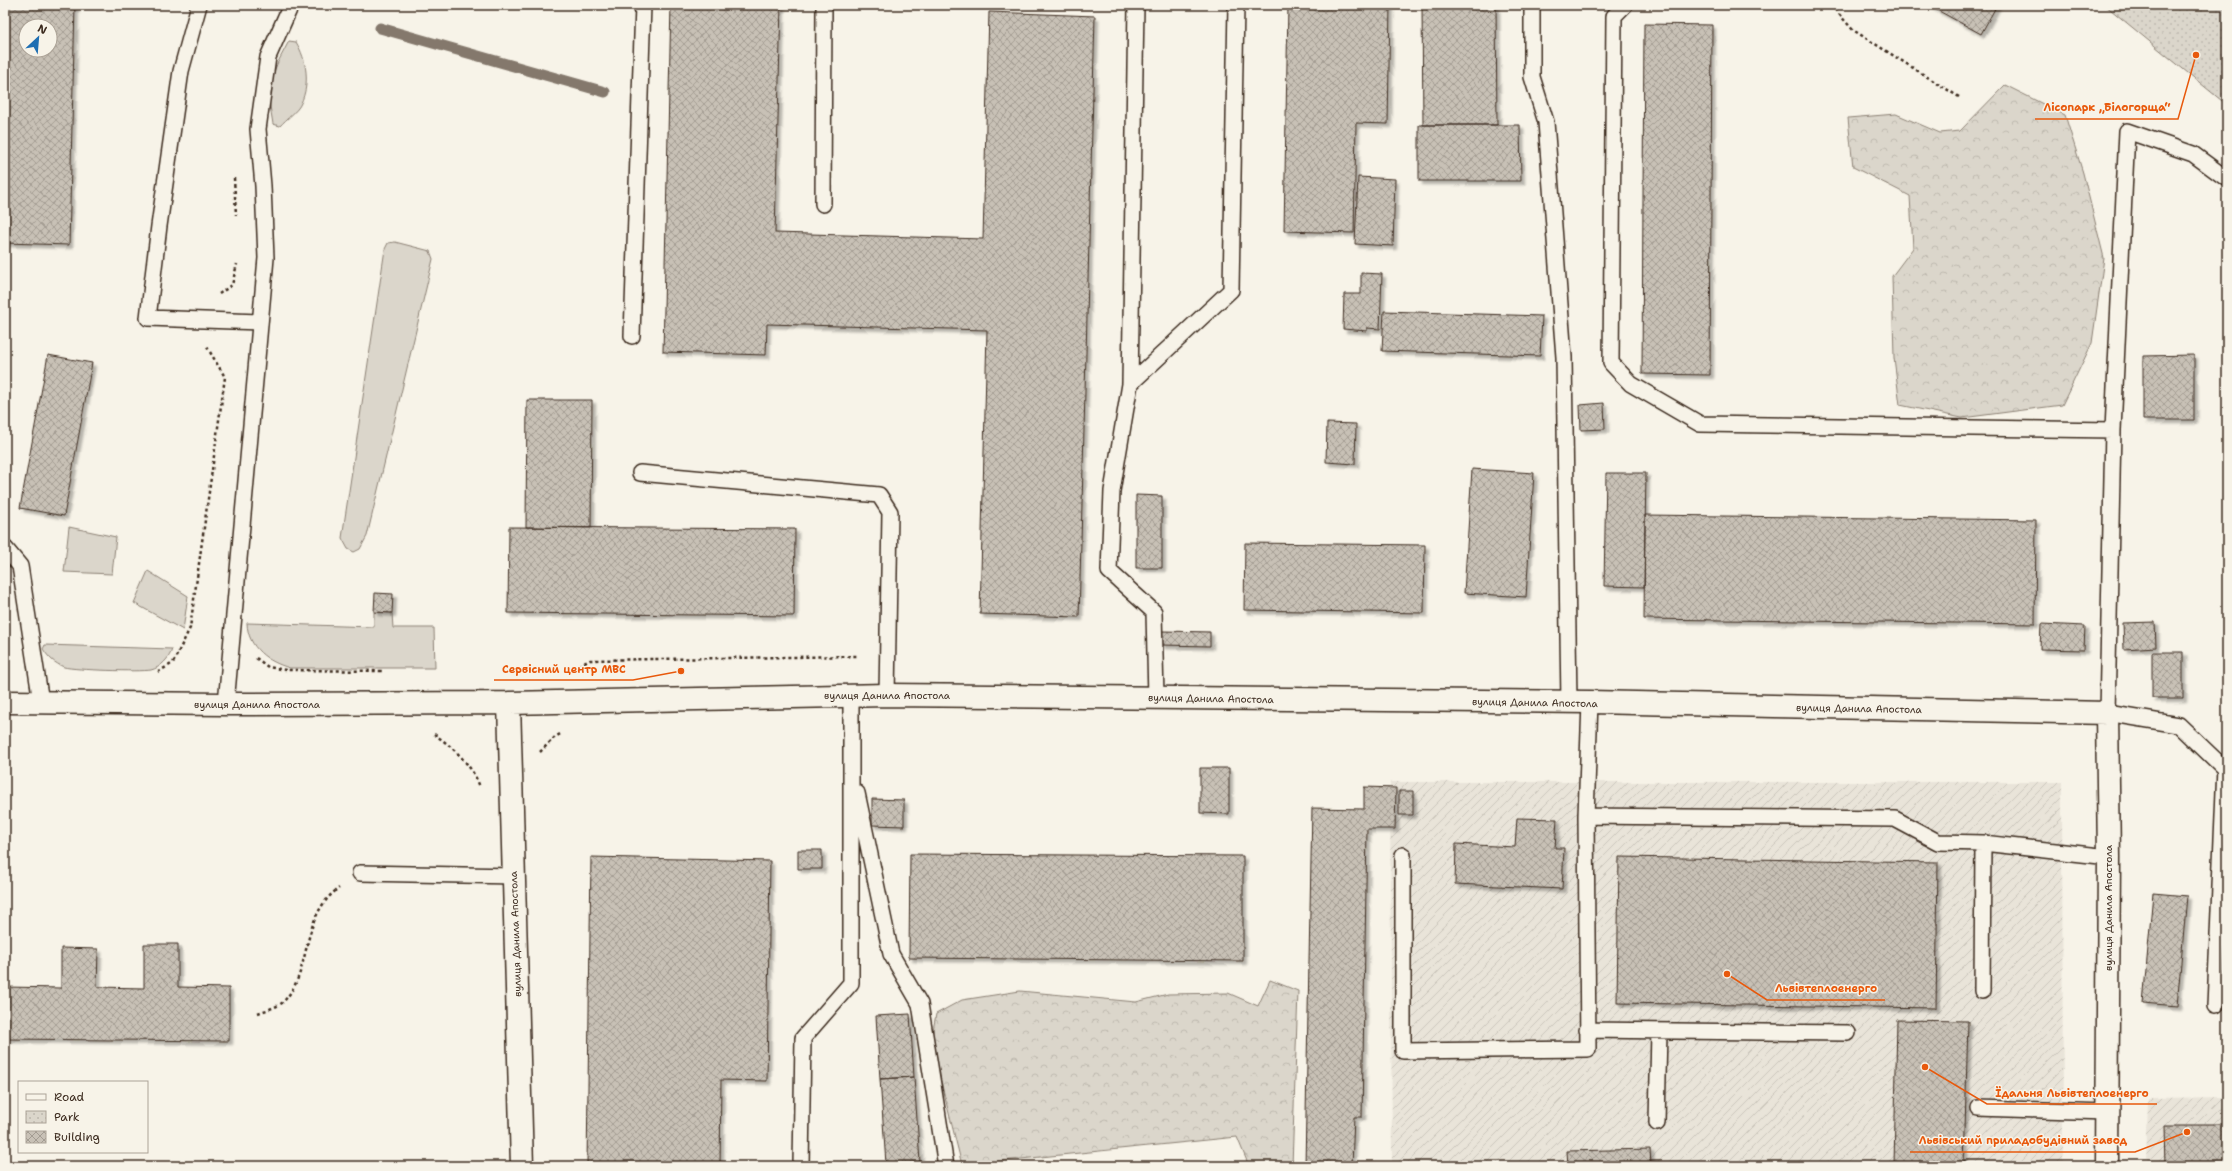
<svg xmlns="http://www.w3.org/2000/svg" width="2232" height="1171" viewBox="0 0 2232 1171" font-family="'Shantell Sans',sans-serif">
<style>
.industrial{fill:url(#industrial-furrows)}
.green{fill:#dbd6cb;stroke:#8b8074}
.forest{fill:url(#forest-crowns);stroke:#8b8074}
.park{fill:url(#park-dots);stroke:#8b8074}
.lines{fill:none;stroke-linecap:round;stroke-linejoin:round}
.stream{stroke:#84786c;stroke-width:11}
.building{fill:url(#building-cross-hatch);stroke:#3b2a1e;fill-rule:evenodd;filter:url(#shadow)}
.service-casing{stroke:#3b2a1e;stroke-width:18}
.minor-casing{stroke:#3b2a1e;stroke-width:25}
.path{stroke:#3b2a1e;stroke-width:2.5;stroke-dasharray:3 3;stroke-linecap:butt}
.service{stroke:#f7f3e8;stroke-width:15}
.minor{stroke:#f7f3e8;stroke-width:22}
.labels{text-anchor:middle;stroke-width:3;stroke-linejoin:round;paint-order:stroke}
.street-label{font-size:10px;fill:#3b2a1e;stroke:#f7f3e8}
.leader{fill:none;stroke:#e8590c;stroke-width:1.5}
.callout-dot{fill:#e8590c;stroke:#f7f3e8;stroke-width:1.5}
.callout-label{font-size:11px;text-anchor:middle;font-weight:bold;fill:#e8590c;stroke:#f7f3e8;stroke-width:3;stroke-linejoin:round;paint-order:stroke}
</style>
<defs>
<pattern id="industrial-furrows" width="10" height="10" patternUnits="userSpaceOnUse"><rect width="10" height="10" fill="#e9e4d9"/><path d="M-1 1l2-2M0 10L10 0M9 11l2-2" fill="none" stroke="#c9c4ba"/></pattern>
<pattern id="forest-crowns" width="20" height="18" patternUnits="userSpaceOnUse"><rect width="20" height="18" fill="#dbd6cb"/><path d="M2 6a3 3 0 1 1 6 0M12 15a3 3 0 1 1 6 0" fill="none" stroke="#bdb8ae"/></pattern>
<pattern id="park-dots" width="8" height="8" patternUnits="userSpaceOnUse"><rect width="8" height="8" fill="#dbd6cb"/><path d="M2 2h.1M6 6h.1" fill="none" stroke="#bdb8ae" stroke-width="1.8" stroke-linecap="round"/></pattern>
<pattern id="building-cross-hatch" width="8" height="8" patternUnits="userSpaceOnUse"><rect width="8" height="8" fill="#c8c1b6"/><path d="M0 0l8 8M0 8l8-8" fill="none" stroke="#a49d93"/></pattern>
<filter id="shadow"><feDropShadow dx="3.5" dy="3.5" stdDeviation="1" flood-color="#0004"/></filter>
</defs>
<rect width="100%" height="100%" fill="#f7f3e8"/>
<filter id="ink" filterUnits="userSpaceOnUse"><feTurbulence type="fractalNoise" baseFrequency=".025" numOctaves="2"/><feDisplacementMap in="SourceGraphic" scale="8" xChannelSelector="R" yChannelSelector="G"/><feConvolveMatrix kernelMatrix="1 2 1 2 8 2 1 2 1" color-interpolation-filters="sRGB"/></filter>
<g filter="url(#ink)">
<!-- industrial -->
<path class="industrial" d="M1390,782h672l1,384h-671z
M2227,1097v69h-81l2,-68z"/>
<!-- green -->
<path class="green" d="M289,41l7,1c11,18 14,42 5,61 -3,8 -15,16 -21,23l-7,-2 -6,-36 11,-26z
M395,242l35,9 3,8 -66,277 -7,13 -6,3 -6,-3 -6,-11 43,-289 3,-6z
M69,527l47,10 -4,37 -48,-2z
M148,571l40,25 -5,34 -49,-27z
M374,612l18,1 1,15h41l1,40h-145c-22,-6 -42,-20 -43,-45l127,4z
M45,645l127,4c-2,9 -12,19 -21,21 -12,2 -76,0 -87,-3 -10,-4 -15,-9 -21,-18z"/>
<!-- forest -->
<path class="forest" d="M2005,85l60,30 18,58 21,85 -12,85 -30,62 -100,13 -62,-13 -6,-47 -2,-82 21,-28 -3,-52 -57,-29 -5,-49 48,-4 44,19 20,-2z
M1270,980l28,11 -6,175h-43l-12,-29 -275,28 -31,-123 5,-28 26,-14 58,-9 116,11 32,-8 60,-1 30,13z"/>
<!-- park -->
<path class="park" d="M2105,5h122v100z"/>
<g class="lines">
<!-- stream -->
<path class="stream" d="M380,28l225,64"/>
</g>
<!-- building -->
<path class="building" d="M7,5h68l-6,240 -64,-2zM26,26h24v24h-24z
M671,5h110l-6,228 208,6 6,-227 106,4 -16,601 -99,-3 7,-284 -220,-6 -1,31 -103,-3z
M1288,5h102l-2,119 -32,-1 -2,110 -70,-2z
M1422,5h74l1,120h-74z
M1928,5h69l-16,29z
M1644,24l68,1 -2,350 -68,-1z
M1419,125h101l1,56h-102z
M1358,177l37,2 -2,67 -38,-2z
M1361,273l21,1 -2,55 -13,-1v3l-24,-2 1,-35h17z
M1384,311l158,5 -2,40 -158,-5z
M48,355l44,8 -28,153 -44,-8z
M2194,355v65h-51v-64z
M527,400h65l-1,128 -65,-1z
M1604,403l1,26 -24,1 -1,-25z
M1327,423l29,1 -1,40 -29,-2z
M1472,469l62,4 -8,124 -62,-4z
M1606,473h40l-2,114 -40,-1z
M1136,495l26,1v72h-26z
M1645,515l391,5 -1,104 -391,-5z
M509,527l286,2 -1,87 -286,-3z
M1245,543l180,2 -1,68 -180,-3z
M375,593l18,1 -1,19 -18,-1z
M2155,622l1,25 -32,2 -1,-26z
M2041,624l44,2 -1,24 -44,-1z
M1162,631l48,1v14l-49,-1z
M2152,652h31v46h-31z
M1200,768h29v46l-29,-1z
M1364,787l32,1 -1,41h-28l-5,288h-8l-2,49h-47l7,-358 52,1z
M1399,791h14v24h-14z
M872,799l32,1v26l-32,-1z
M1517,818l40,1 -2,29h9l-2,41 -107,-5 1,-40 59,3z
M798,850h24v19h-24z
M910,854l333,2v105l-334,-3z
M591,857l179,4 -3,220 -46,-1 -1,86h-133z
M1619,857l319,5 -2,146 -319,-5z
M2153,893l34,3 -10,110 -34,-3z
M144,944h34v43l51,1v53l-224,-2v-52l56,1v-40l37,1 -1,38 47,1z
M910,1014l4,63 -34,2 -4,-63z
M1897,1020l71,1 -4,145h-70z
M914,1077l6,85 -34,2 -6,-85z
M2164,1126h63v40h-62z
M1650,1149l1,17h-83l-1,-15z
M1680,1164h37v2h-37z"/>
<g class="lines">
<!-- service casing -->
<g class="service-casing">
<path id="service" d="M199,5l-18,66 -22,155 -11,92 112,4
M1136,5l-6,379 -18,107 -3,80 45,41 2,86
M1532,5v72l14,45 18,235 5,345
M1625,5l-11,11 -3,347 20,21 69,40 413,6
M2227,179l-34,-25 -66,-23 -14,299 -6,283 72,12 48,46
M823,204l1,-199
M632,336l11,-331
M1130,384l101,-94 5,-285
M640,473l239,22 11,17 -3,183
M5,548l15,18 21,136
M226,704l40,-446 -3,-72 -5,-57 10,-72 23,-52
M857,793l34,161 29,50 26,162
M1586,816l4,-114
M1403,855v196l185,-2 -2,-233 309,3 43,23 45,1 126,14
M360,873l154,3
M1982,991l1,-148
M2215,1006l10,-239
M1587,1030l261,3
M1978,1108l129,4
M1657,1123l2,-92
M801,1166l2,-128 48,-55v-289"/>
</g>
<!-- minor casing -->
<g class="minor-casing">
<path id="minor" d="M5,702l221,2 283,-1 378,-8 703,7 517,11 2,144 -2,309
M509,703l13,463"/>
</g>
<!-- path -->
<path class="path" d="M1831,5l22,25 106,67
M234,178l2,37
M219,294l13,-9 5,-21
M256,658l12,9 18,3 96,1
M568,671l22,-11 269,-4
M158,672l15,-9 17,-35 35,-251 -18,-30
M434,734c19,13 38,31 46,53
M540,752l15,-15 7,-4
M258,1013c8,-3 20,-6 25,-11 31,-32 15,-84 56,-114"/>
<!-- service -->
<use href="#service" class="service"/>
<!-- minor -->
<use href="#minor" class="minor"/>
</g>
</g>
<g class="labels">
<!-- street labels -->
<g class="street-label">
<text x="887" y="699">вулиця Данила Апостола</text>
<text transform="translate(1211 698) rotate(1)" y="4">вулиця Данила Апостола</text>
<text transform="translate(1535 702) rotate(1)" y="4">вулиця Данила Апостола</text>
<text x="257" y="708">вулиця Данила Апостола</text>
<text transform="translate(1859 708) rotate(1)" y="4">вулиця Данила Апостола</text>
<text transform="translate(2108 908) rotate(-90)" y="4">вулиця Данила Апостола</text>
<text transform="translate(515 934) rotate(-92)" y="4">вулиця Данила Апостола</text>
</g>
</g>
<!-- callouts -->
<path class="leader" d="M2196 55L2178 119H2035M681 671L633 680H494M1727 974L1767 1000H1885M1925 1067L1987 1104H2157M2187 1132L2135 1152H1910"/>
<g class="callout-dot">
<circle cx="2196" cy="55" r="4"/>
<circle cx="681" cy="671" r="4"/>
<circle cx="1727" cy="974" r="4"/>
<circle cx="1925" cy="1067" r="4"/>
<circle cx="2187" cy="1132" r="4"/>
</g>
<g class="callout-label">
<text x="2107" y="111">Лісопарк „Білогорща“</text>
<text x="564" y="673">Сервісний центр МВС</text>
<text x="1826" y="992">Львівтеплоенерго</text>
<text x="2072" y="1097">Їдальня Львівтеплоенерго</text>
<text x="2023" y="1144">Львівський приладобудівний завод</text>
</g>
<!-- margin -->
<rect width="2232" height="1171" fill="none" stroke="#f7f3e8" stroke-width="20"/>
<rect x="10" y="10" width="2212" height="1151" fill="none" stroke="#3b2a1e" stroke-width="1.5" filter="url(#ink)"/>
<!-- legend -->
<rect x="18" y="1081" width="130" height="72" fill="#f7f3e8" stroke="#aca397"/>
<rect x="26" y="1094" width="20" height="6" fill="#f7f3e8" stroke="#aca397"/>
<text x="54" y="1101" font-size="12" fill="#3b2a1e">Road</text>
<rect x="26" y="1111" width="20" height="12" fill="url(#park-dots)" stroke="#aca397"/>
<text x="54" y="1121" font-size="12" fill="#3b2a1e">Park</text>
<rect x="26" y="1131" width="20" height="12" fill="url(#building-cross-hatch)" stroke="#aca397"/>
<text x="54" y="1141" font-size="12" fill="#3b2a1e">Building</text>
<!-- north arrow -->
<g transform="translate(38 38) rotate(26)"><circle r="19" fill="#f7f3e8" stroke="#aca397"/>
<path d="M0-3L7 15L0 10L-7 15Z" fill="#1f6fb2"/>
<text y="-6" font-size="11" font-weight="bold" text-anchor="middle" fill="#3b2a1e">N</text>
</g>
</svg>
